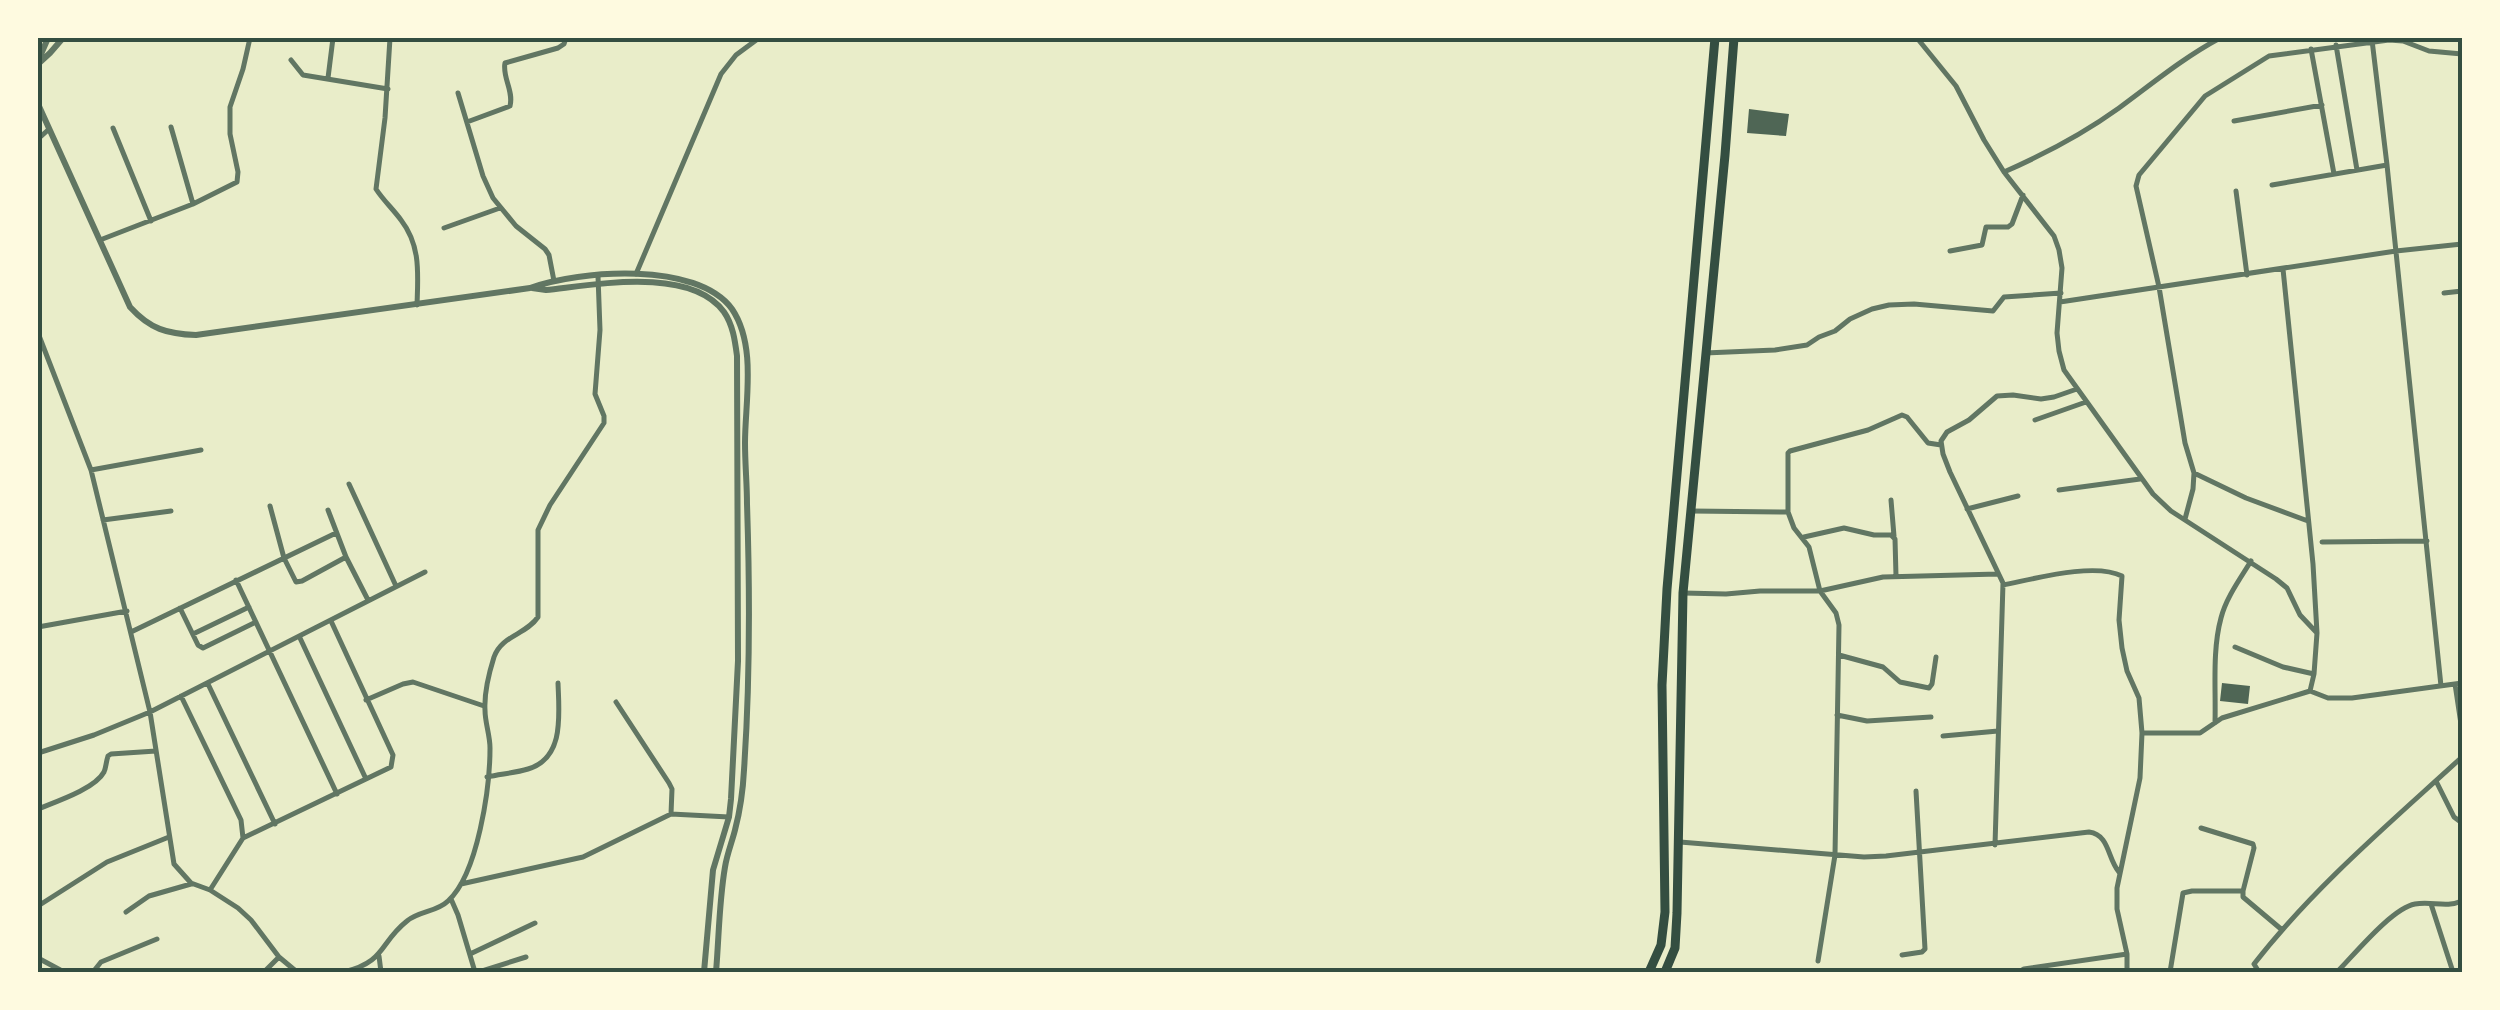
<svg xmlns="http://www.w3.org/2000/svg" width="2500" height="1010" viewBox="0 0 2500 1010" font-family="Inter,sans-serif">
<style>
.building{fill:#4f6655}
.lines{fill:none;stroke-linecap:round;stroke-linejoin:round}
.minor{stroke:#617663;stroke-width:5}
.tertiary{stroke:#617663;stroke-width:6}
.primary{stroke:#344e41;stroke-width:9}
.neatline{fill:none;stroke:#344e41;stroke-width:4}
</style>
<rect width="100%" height="100%" fill="#e9edc9"/>
<!-- building -->
<path class="building" d="M1749,109l40,5 -3,22 -39,-3z
M2222,683l28,3 -2,18 -28,-3z"/>
<g class="lines">
<!-- minor -->
<path class="minor" d="M390,38l-5,80 -9,71c7,11 17,20 25,31 20,26 17,54 16,85
M1917,38l39,48 28,54 20,32 50,64 5,14 3,18 -5,65 2,18 5,19 89,124 18,17 105,68 11,9 13,27 17,18 -3,41 -4,17 18,7h24l110,-15
M2372,40l15,125 54,521
M2336,45l21,125
M2311,49l23,125
M291,60l12,15 85,14
M328,78l5,-40
M458,93l25,83 10,22 23,28 29,23 4,6 5,26
M2234,121l88,-16
M467,122l43,-16c4,-15 -8,-29 -5,-43l53,-15 6,-4 2,-6
M171,127l22,77
M113,128l38,93
M38,139l10,-9
M2004,172c41,-18 79,-38 115,-64 34,-25 64,-50 101,-70
M2272,185l115,-20
M2236,191l11,84
M444,228l56,-20
M100,240l93,-36 44,-22 1,-10 -8,-38v-27l13,-38 7,-31
M1950,251l32,-6 4,-18h22l4,-3 11,-29
M2283,269l30,295 4,69
M636,274l85,-200 15,-19 23,-17
M2444,293l18,-2
M2060,302l336,-51 66,-7
M38,333l53,137 59,242 24,152 17,19 19,7 28,18 13,12 28,37 18,15
M1705,353l70,-3 32,-5 12,-8 16,-6 15,-12 22,-10 17,-4 25,-1 79,7 11,-14 57,-4
M2035,420l51,-18
M91,470l110,-20
M2194,473l52,25 62,23
M349,484l47,102
M2059,490l81,-11
M1891,500l3,36
M270,506l14,52 12,24 6,-1 44,-24
M1967,509l51,-13
M328,510l18,47 22,43
M1691,511l97,1 6,16 15,19 11,44 16,22 3,12 -4,230 -17,106
M1788,511v-58l2,-2 78,-21 34,-15 5,2 21,26 13,2
M2185,519l8,-30 1,-16 -9,-30 -26,-156 -23,-101 3,-11 66,-79 64,-40 120,-16 14,1 26,10 33,3
M103,520l68,-9
M1804,537l40,-9 30,7h17l4,4 1,37
M2322,542l105,-1
M236,580l101,214
M2003,585c31,-6 91,-23 119,-9l-3,44 3,28 5,23 12,27 3,35 -2,45 -23,110v21l10,45v18
M1683,593l43,1 34,-3h60l63,-14 115,-3
M180,608l18,37 5,3 53,-26
M38,627l89,-16
M131,632l205,-99
M193,634l56,-27
M300,638l66,141
M2235,647l48,20 31,7
M1839,655l44,12 17,15 29,6 3,-4 4,-27
M208,684l67,140
M2455,684l7,47
M181,696l60,124 2,18 -33,52
M366,700l37,-16 10,-2 71,24
M616,702l53,81 3,6 -1,25
M1837,715l30,6 64,-4
M2215,723c1,-34 -3,-72 6,-105 5,-20 19,-39 30,-57
M2142,733h58l22,-15 88,-27
M1943,736l55,-5
M38,753l56,-18 56,-23 275,-140
M487,777c13,-3 28,-4 41,-8 37,-11 31,-55 30,-86
M2436,781l18,36 8,6
M38,809c17,-7 57,-20 66,-37 2,-4 2,-10 4,-16l3,-2 45,-3
M2201,828l52,16 1,4 -11,43v6l38,32
M243,838l148,-71 2,-12 -62,-134
M1680,842l184,15 22,-1 203,-24c21,3 18,26 30,40
M1995,845l8,-262 -53,-111 -7,-18 -2,-13 6,-9 22,-12 28,-24 16,-1 28,4 13,-2 23,-8
M461,884l122,-27 88,-43 58,3
M451,899l7,16 17,57
M2431,904l22,68
M38,906l69,-44 62,-25
M126,912l23,-16 42,-12
M470,954l65,-31
M1902,955l20,-3 3,-3 -9,-158
M379,956l2,16
M38,958l26,14
M93,972l8,-10 56,-23
M264,972l15,-15
M344,972c42,-10 35,-29 63,-51 12,-10 30,-9 41,-20 30,-27 42,-114 42,-153 0,-13 -5,-25 -5,-38 -1,-17 4,-37 9,-53 8,-22 32,-22 44,-40v-87l12,-25 54,-82v-7l-9,-22 5,-64 -2,-54
M479,972l47,-15
M2019,972l5,-3 103,-15
M2170,972l13,-79 9,-2h51
M2259,972l-5,-8c60,-77 136,-141 208,-207
M2337,972c17,-17 55,-64 78,-68 17,-3 31,4 47,-3"/>
<!-- tertiary -->
<path class="tertiary" d="M38,61l10,-23
M38,64l12,-11 13,-15
M38,104l92,203c20,22 37,27 66,28l334,-47c50,-18 167,-27 202,21 25,37 13,93 13,134 0,21 2,41 2,61 3,88 3,178 -3,266 -1,20 -4,41 -9,60 -3,12 -8,24 -10,37 -6,35 -6,70 -9,105
M532,288l14,2c48,-5 144,-24 178,22 9,13 11,29 13,44l1,305 -7,138 -2,18 -16,53 -9,102"/>
<!-- primary -->
<path class="primary" d="M1649,972l12,-27 4,-33 -3,-227 5,-96 48,-551
M1665,972l10,-24 2,-35 6,-320 42,-438 9,-117"/>
</g>
<!-- border -->
<rect width="2500" height="1010" fill="none" stroke="#fefae0" stroke-width="80"/>
<rect x="40" y="40" width="2420" height="930" class="neatline"/>
</svg>
